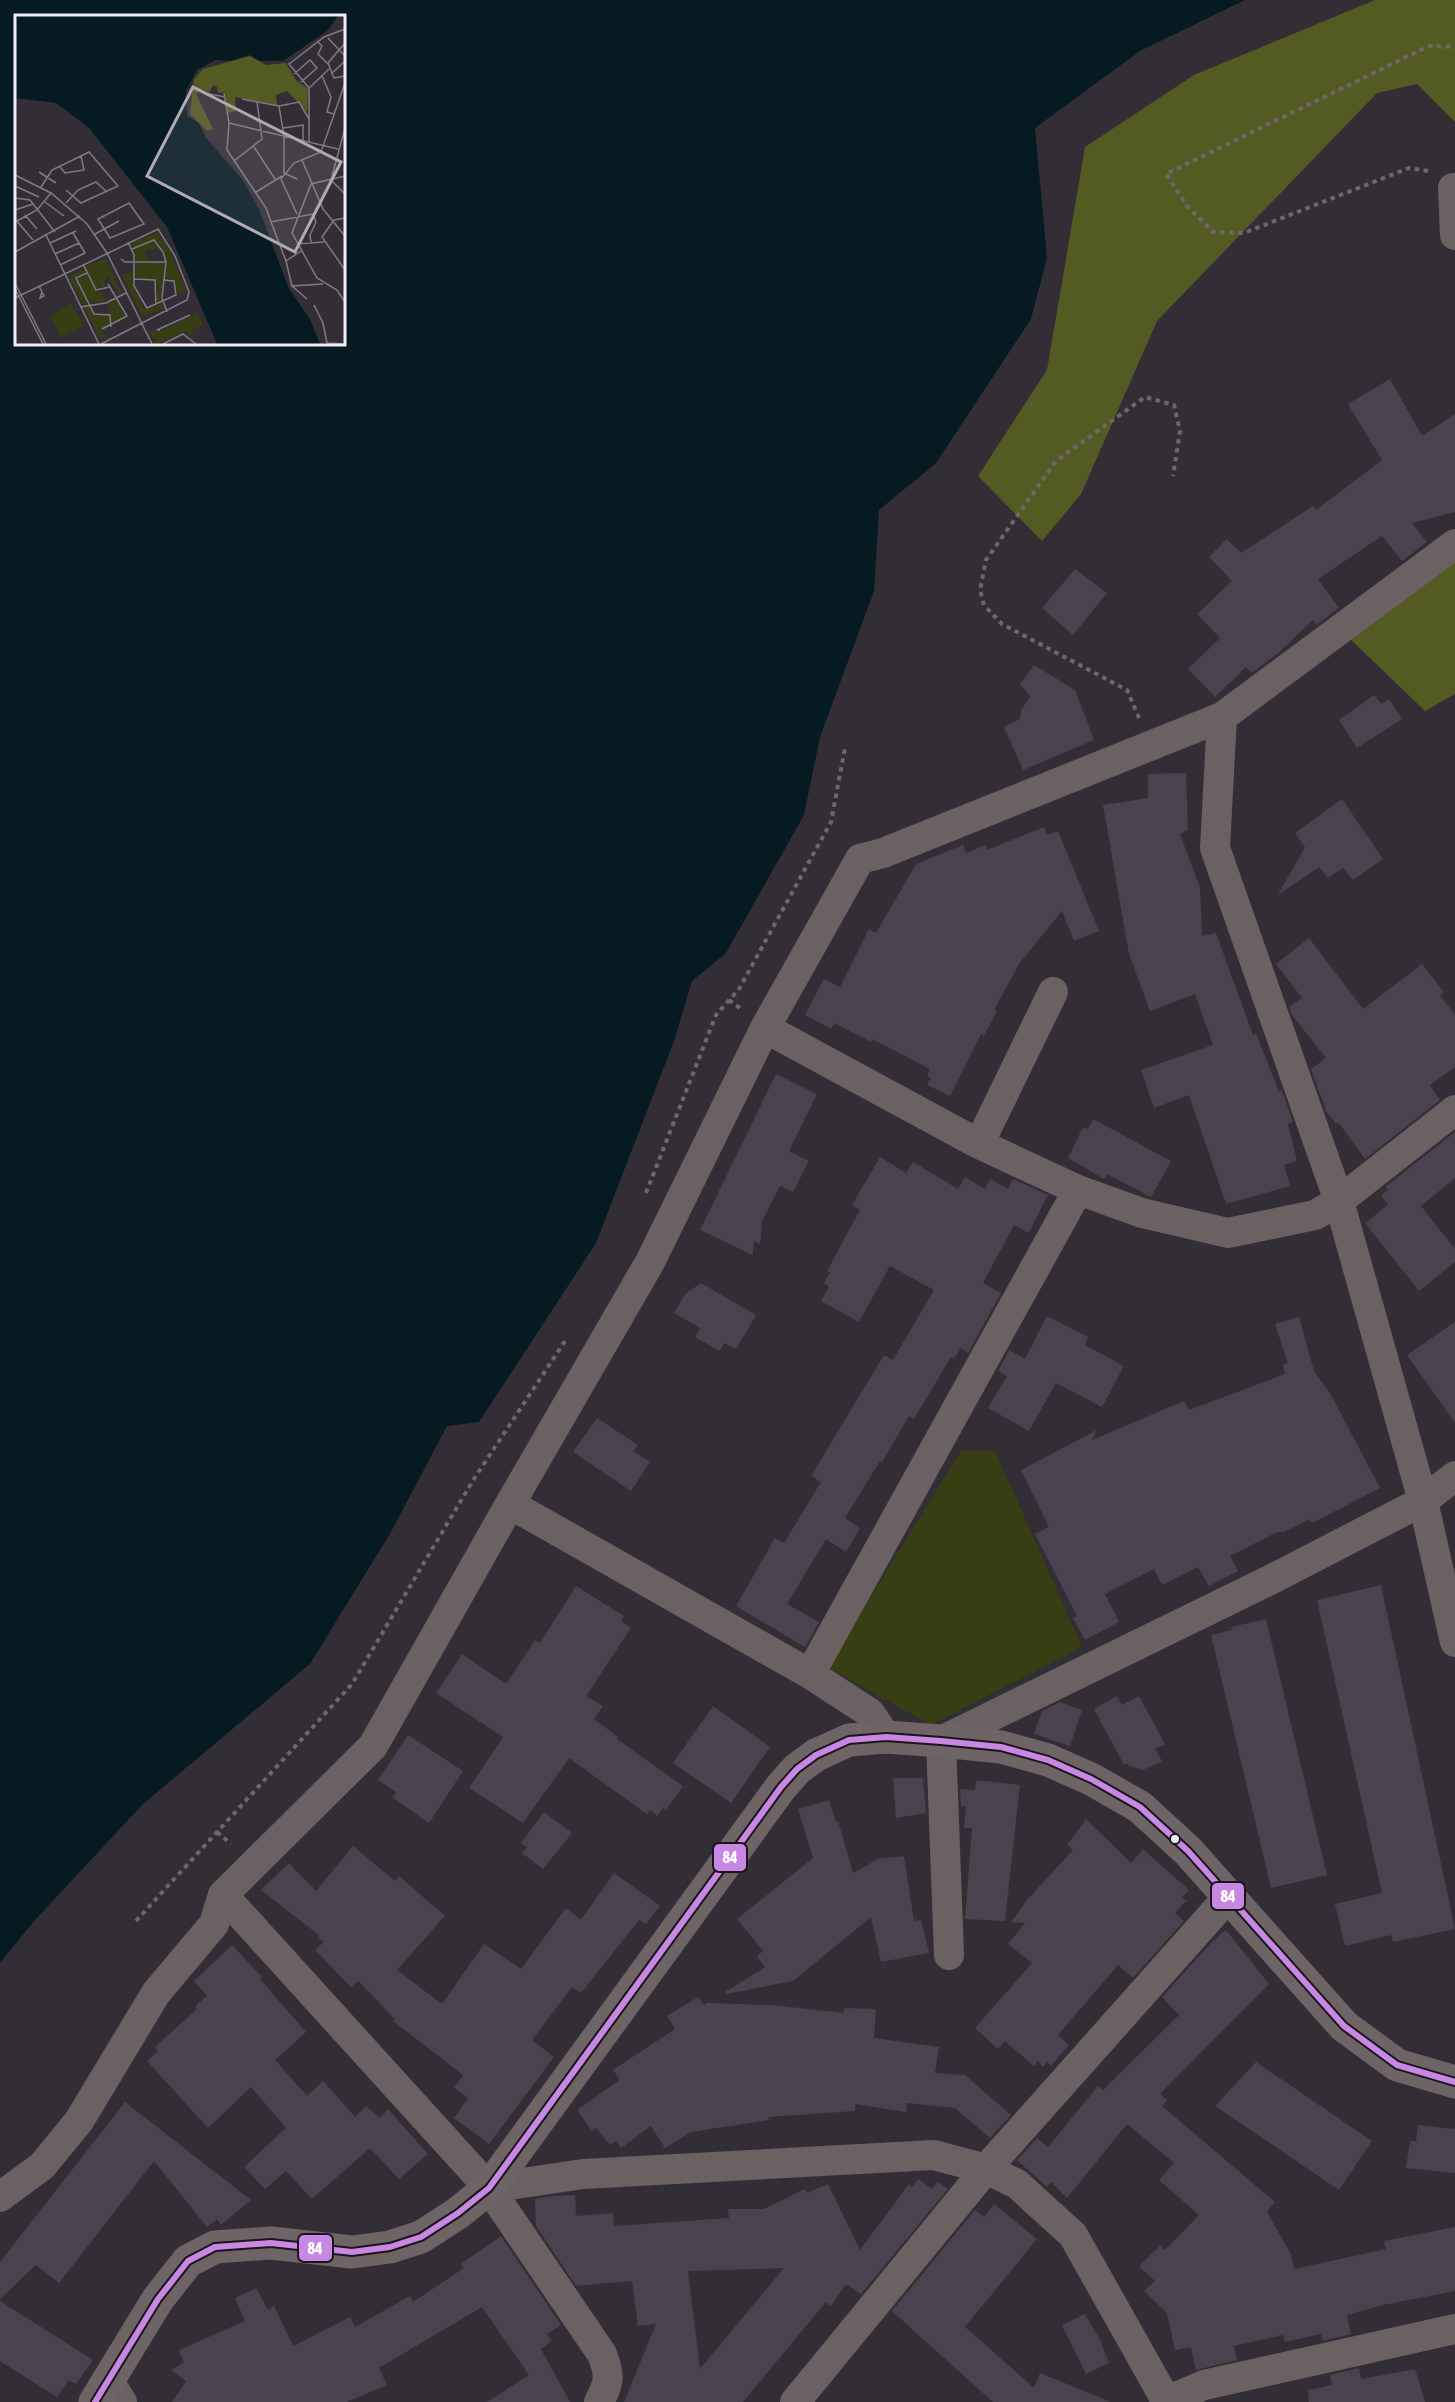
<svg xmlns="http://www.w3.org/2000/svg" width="1455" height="2402" viewBox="0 0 1455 2402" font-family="'Asap Condensed',sans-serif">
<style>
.green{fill:#373e13}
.forest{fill:#535b23}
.water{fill:#051b21;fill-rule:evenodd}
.building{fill:#4a424f;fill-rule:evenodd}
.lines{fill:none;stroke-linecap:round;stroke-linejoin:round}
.path{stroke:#6e686a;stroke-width:4;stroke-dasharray:4.5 4.5;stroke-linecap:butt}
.street{stroke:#6b6163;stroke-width:30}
.secondary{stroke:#6f6465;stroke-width:33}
.bus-1-casing{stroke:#19151c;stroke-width:10}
.bus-1{stroke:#c787e3;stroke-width:6}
.bus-dot{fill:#f2ecf6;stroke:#19151c;stroke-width:2}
.inset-road{fill:none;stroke:#7f7a83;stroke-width:1.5}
.view{fill:#afaab3;fill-opacity:0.15;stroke:#afaab3;stroke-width:3}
.inset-edge{fill:none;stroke:#f2ecf6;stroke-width:3}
.line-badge{stroke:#19151c;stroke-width:2}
.badge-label{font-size:16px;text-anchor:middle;font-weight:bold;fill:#fff}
</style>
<rect width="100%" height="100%" fill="#332e36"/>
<!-- green -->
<path class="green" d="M961,1451h34l87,196 -151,78 -104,-58z"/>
<!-- forest -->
<path class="forest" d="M1375,0h80v122l-38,-38 -40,9 -220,228 -76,173 -39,47 -64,-65 69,-106 38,-223 109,-72z
M1455,558v136l-30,17 -78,-75z"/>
<!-- water -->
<path class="water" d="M0,0h1245l-105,51 -105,77 12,130 -16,61 -95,144 -57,47 -5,81 -54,146 -16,78 -78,138 -34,28 -18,60 -78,202 -117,179 -32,4 -56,106 -81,132 -166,139 -110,118 -34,42zM16,16h328v328h-328z"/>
<!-- building -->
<path class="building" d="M1390,379l32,57 33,-22v98l-43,11 15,19 -25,19 -20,-25 -64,43 21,29 -23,17 -3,-5 -36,34 -25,19 -6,-6 -31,30 -27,-28 32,-31 -23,-24 35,-33 -23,-24 18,-18 14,14 72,-47 3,4 66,-50 -34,-56z
M1075,569l32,24 -34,42 -31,-27z
M1034,665l41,25 19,50 -71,30 -19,-43 16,-8 1,-8 9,-15 -10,-12z
M1374,695l7,9 8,-5 13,20 -45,29 -18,-28z
M1186,773l2,57 -8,4 20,54 2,48 14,-3 37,102 3,-2 23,59 3,-2 11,32 -5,2 9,37 -13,4 6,21 -64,18 -37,-109 -35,13 -13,-38 72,-25 -18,-51 -45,17 -21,-57 -26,-149 45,-7v-24z
M1342,799l41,60 -30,21 -10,-12 -15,10 -9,-11 -41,28 27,-48 -10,-14z
M1044,827l3,8 11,-4 41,100 -25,10 -12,-30 -43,53 -25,46 3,1 -13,25 -3,-2 -31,62 -23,-11 4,-7 -4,-2 3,-7 -58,-30 -1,3 -37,-19 -3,6 -26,-14 19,-36 16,8 29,-58 7,4 40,-69 47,-19 3,8 20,-8 1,5z
M1309,938l54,71 59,-45 22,28 -4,3 15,20v52l-25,18 10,15 -75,59 -27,-37 -2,2 -10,-13 -15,-42 15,-11 -34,-43 -3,-8 13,-9 -26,-34z
M776,1074l41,20 -28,57 20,10 -16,31 -13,-6 -18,35 -2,23 -6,-3 -1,14 -53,-25z
M1093,1119l78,42 -20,36 -44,-23 -3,5 -36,-21 15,-31 5,2z
M1455,1132v46l-34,28 34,43v13l-36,29 -54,-68 23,-18 -7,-10 7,-5 -3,-3z
M880,1157l26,16 7,-11 45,27 7,-12 20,12 5,-10 18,10 5,-10 35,16 -19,38 -15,-8 -31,58 18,10 -33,60 -7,-5 -7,11 -3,-2 -37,62 -5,-3 -27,46 -2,-1 -35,57 15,10 -14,24 -20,-13 -39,65 32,18 -14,25 -69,-41 39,-68 9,5 37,-61 -10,-6 73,-121 9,5 41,-70 -44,-24 -31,56 -38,-21 8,-14 -5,-4 6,-11 -3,-1 33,-61 -8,-5z
M701,1283l55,32 -20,34 -12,-6 -4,8 -25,-14 5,-9 -26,-15 11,-19z
M1047,1316l41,21 -3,8 39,21 -22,41 -46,-24 -27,48 -41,-23 19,-32 -9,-5 11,-21 16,9z
M1299,1317l15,54 16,22 50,95 -68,35 -2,-4 -26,13h-7l-47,24 8,15 -29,15 -11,-19 -36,18 -8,-16 -49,25 14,28 -34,18 -12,-22 4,-2 -42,-82 14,-7 -28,-57 76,-40 -5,10 92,-39 5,9 96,-36 -2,-10 5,-1 -13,-39z
M1455,1322v101l-48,-68z
M597,1418l41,27 -5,6 17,11 -19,29 -58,-39z
M1381,1585l74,344 -62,13 -2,-7 -46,11 -10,-42 47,-11 -65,-293z
M576,1586l48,30 -3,5 10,7 -45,68 17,10 -9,13 24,18 -1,2 66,47 -17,24 -2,-3 -7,9 -7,-6 -3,4 -78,-56 -46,65 -54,-35 34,-51 -67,-44 26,-39 44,30 29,-44 5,3z
M1266,1619l61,256 -56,13 -60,-253 21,-5 -1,-3z
M1117,1696l5,9 17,-9 26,48 -10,5 7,12 -19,9 -14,-4 -1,-3 -4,2 -30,-56z
M1060,1702l22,8 -12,36 -36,-12 8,-23z
M713,1706l57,41 -39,56 -58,-40z
M408,1735l55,36 -34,52 -36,-25 3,-6 -18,-12z
M893,1778h30l3,35 -30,5z
M976,1780l44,5 -15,136 -40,-2 7,-91h-8l2,-22 -5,1 -1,-18 15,1z
M829,1800l7,22 2,-1 15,52 25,-14 26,-3 10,65 7,-1 8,33 -48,9 -10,-45 -78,64 -67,13 -1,-2 40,-25 -8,-11 6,-5 -26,-32 76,-61 -15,-49z
M544,1812l28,21 -29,36 -21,-16 5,-6 -6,-4z
M1086,1819l45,44 12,-14 46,41 -7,7 4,4 -11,12 9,8 -51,57 -15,-13 -60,70 11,10 -18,21 -4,-4 -4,5 -5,-6 -4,5 -29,-25 -7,8 -23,-21 57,-65 -24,-19 17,-21 -14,-1 16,-22 46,-50 -6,-5z
M353,1846l42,35 4,-5 46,40 -48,54 45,34 42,-60 37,25 45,-61 15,12 33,-47 46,33 -14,18 -7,-4 -58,73 -9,-6 -40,53 22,17 -65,87 -35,-26 14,-20 -14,-10 9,-13 -70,-54 2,-2 -37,-38 -7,6 -36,-37 9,-8 -6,-5 2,-1 -59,-46 28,-27 27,28z
M1226,1930l43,54 -109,110 7,6 -5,6 113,96 -8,10 24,42 3,15 92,-20 -2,-8 71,-14v64l-72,14 -36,10 4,19 -28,7 -2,-7 -36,8 -2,-7 -49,11 3,14 -41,10 -5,-23 -16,3 -8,-37 -23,-22 11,-10 -16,-15 21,-20 5,4 34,-35 -40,-35 15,-17 -47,-39 -60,74 -16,-16 -4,5 -30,-27 20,-22 11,9 50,-61 5,4 76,-75 -17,-18 49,-54z
M232,1945l30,32 -2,2 46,53 -31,28 32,36 16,-15 32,36 11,-11 14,12 8,-9 40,45 -29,25 -29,-31 -58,51 -26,-28 -21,18 -21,-22 42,-39 -35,-41 -43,41 -61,-67 11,-10 -3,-4 42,-38 -2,-3 12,-10 -13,-15z
M698,1997l6,8 3,-2 65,2 71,8 2,-5 31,1 -2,29 65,9 -4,26 30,2 46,40 -21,23 -35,-30 -48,-5 -1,9 -51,-8v7l-87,6 1,3 -78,12 -26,16 -14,-22 -30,22 -5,-7 -6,4 -14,-17 -4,3 -15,-21 43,-30 -7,-10 62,-41 -8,-13z
M1256,2062l116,79 -33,49 -124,-84z
M125,2102l126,98 -30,25 -4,-6 -10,8 -53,-66 -95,122 -23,-18 -36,34v-37z
M1418,2125l37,4v44l-49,-5 4,-27h6z
M918,2179l14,10 6,-7 10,7 -87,105 -15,-10 -15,22 -5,-4 -83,100h-119l32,-78 -18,2 -6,-45 -56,5 -40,-60 -1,-27 17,-3 23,-1 1,21 37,-3 1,13 115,-8 -1,-9h36l41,-20 2,4 21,-9 32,66 49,-66 3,3zM784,2268l-84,101 -12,-98z
M994,2204l43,35 -72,88 69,61 6,-15 71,29h-118l-101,-91 83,-101 9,7z
M501,2236l60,89 -14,9 5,7 -11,8 29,53h-83l42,-27 -47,-68 -103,61 8,17 -40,17h-175l14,-21 -15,-11 13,-8 -5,-12 66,-29 -10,-23 21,-10 12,22 6,-4 19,40 57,-29 5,10 55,-31 3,6 51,-34 -3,-4z
M0,2301l93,59 -17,24 -7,-4 -12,17 -57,-36z
M1085,2314l15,26 9,23 -23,11 -24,-49z
M1359,2368l2,11 54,-10 10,33h-116l-1,-12 24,-5 -2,-10z"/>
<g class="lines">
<!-- path -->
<path class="path" d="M1428,171l-19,-3 -165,65 -31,-1 -26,-26 -21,-32 263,-128 26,1
M1139,718l-12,-28 -125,-66 -18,-19 -4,-15 6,-30 70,-99 89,-64 29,8 6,26 -7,45
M729,1000l12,9
M646,1193l70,-178 23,-26 92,-167 14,-74
M217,1832l14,12
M136,1921l216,-237 120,-202 95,-144"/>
<!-- street -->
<path class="street" d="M1453,188l2,47
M1222,717l-7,131 124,353 84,300 32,141
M765,1028l214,116 99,46 64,23 86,20 87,-18 24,-14 116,-91
M979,1144l74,-152
M510,1504l300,170 60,39 16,24
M810,1674l268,-484
M949,1955l-8,-214 331,-162 151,-78 32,-25
M489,2188l94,-14 351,-19 52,14 31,15 56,51 94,167
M0,2197l42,-31 37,-45 77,-128 58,-69 9,-29
M108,2380l14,22
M599,2402c11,-20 11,-27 3,-48l-113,-166 -266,-293 150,-149 137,-242 140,-242 115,-234 95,-169 23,-6 339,-136 233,-173
M795,2402l191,-233 243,-273
M1164,2402l40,-17 251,-56"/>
<!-- secondary -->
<path class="secondary" d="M95,2402l63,-103 30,-38 27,-14 56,-4 81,9 38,-5 31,-10 37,-24 31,-25 292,-401 16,-18 19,-14 33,-15 37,-3 55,4 60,6 47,13 43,19 49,28 48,44 156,175 53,39 58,17"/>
<!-- bus-1 casing -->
<g class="bus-1-casing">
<path id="bus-1" d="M95,2402l63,-103 30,-38 27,-14 56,-4 81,9 38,-5 31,-10 37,-24 31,-25 292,-401 16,-18 19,-14 33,-15 37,-3 55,4 60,6 47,13 43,19 49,28 48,44 156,175 53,39 58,17"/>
</g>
<!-- bus-1 -->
<use href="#bus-1" class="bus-1"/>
</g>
<!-- markers -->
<circle class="bus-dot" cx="1175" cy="1839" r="5"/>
<!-- overview -->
<g transform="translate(15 15)">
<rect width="330" height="330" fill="#332e36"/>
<path d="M142,217l13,18 16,41 -8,3 -4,-15 -9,-1 2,-18 -11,-21 -24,8 -2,-3zM138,226l7,7 -15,3 3,10h-13l-1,-11zM90,243l17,35 -3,2 -12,-20 -3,7 4,5 -5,3 -6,-11 4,11 -5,-1 -11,-22zM121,248h28l-3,38 -4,2v-22l-22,-3zM69,253l1,4 -10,6 12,24 -4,3 -14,-28zM117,256l1,15 10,21 6,2 12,-5 3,5 -22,7 -20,-41zM72,260l10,17h4l5,9 -17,1 -11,-22zM101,284l10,19 -12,7 -7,-22zM56,288l13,23 -23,11 -10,-21zM73,290l8,11h13l1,10 -10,2 6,9 -5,3 -18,-34zM183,298l5,12 -11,5 1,6 -8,-5 -29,13 -6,-13 5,-2 2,4z" fill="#373e13"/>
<path d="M235,41l16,9 20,-2 10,17 12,9 -1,23 -20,-21 -11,4 1,10 -42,-8 1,14 -8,2 -3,-21 -7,1 -1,-6 -4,-2 -4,8 -6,-3 -7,4 17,35 -6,2 -17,-17 4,-35 9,-10z" fill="#535b23"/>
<path d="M0,1h323l-11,15 -44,30h-23l-11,-6 -18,6 -15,-1 -19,10 -11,21 1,25 12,7 7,15 36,41 17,30 30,80 21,30 10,25h-103l-50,-117 -78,-99 -33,-25 -41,-5z" fill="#051b21"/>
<path class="inset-road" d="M313,23l17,18M303,27l4,4 -4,8 10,10M330,28l-17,20 6,15 11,-2M279,59l16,-14 7,8 -16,14M316,59l14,-13M307,61l9,21 -4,15 7,2M294,73l-20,-24 35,-27 21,-8M294,73v54M294,73l20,-19M189,78l21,4M209,78l5,30 -2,27 39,58 5,14 42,-8 3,8 -6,13 1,8M227,84l37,7 20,-4 10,17M264,91l5,30v37l13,6M214,108l109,26M268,113l20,-3v15M239,132l21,32M287,145l21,49 22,27M219,146l28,-22 -5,-37M45,152l5,6 19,-3 -3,-14M24,157l17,11M0,160l36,18 36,31 20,29 45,91M330,161l-34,8 -19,49 25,45 20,12 8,12M316,165l14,-52M316,165l14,14M0,171l24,11M26,172l11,-17 37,-18 29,34 -37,17 -15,-13M241,177l26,-16M0,183l15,2 25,32M30,187l19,14M51,188l12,-13 18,-8 11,10M114,188l15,21 -34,14 -12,-19zM0,195l18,-6M282,199l-16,-35 13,-16 27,-11 24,-69M10,200l12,14M330,203l-11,2 -12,17 23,33M1,205l17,20M2,206l20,-11 14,-17M256,207l15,39M80,219l24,-13M31,220l53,109M113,227l6,13v31l13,22 29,-13 -2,-14 -11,-1M35,228l26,-12M282,229l27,-2M117,234l22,-9 9,12 3,10 -4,36 5,14M0,237l65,-36M40,239l24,-11M106,244l4,3h41M68,249l13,26 14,-3M45,250l25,-12 -12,-20M72,258l-11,5 18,36 16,1 1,12M119,264l21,1 1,25M0,268l31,61M24,271l5,10 -4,2 2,-6M277,271l-6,-25 15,-10M0,274l28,55M0,283l143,-69 17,27 14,36 -2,8 -86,44M292,284l-15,-13 31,-2M299,290l9,18 4,20 18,1M65,292l26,-4 20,-10M87,314l25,-13 -19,-32M145,315h-3l33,-15M148,329l20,-10 13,10"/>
<path class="view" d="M178,72l148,75 -46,90 -148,-76z"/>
<rect width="330" height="330" class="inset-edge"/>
</g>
<g class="line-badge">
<rect x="713" y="1843" width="34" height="29" rx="6" fill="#c787e3"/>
<rect x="1211" y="1882" width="34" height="28" rx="6" fill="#c787e3"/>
<rect x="298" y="2234" width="35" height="28" rx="6" fill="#c787e3"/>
</g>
<g class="badge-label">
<text x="730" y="1863">84</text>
<text x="1228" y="1902">84</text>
<text x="315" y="2254">84</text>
</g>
</svg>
